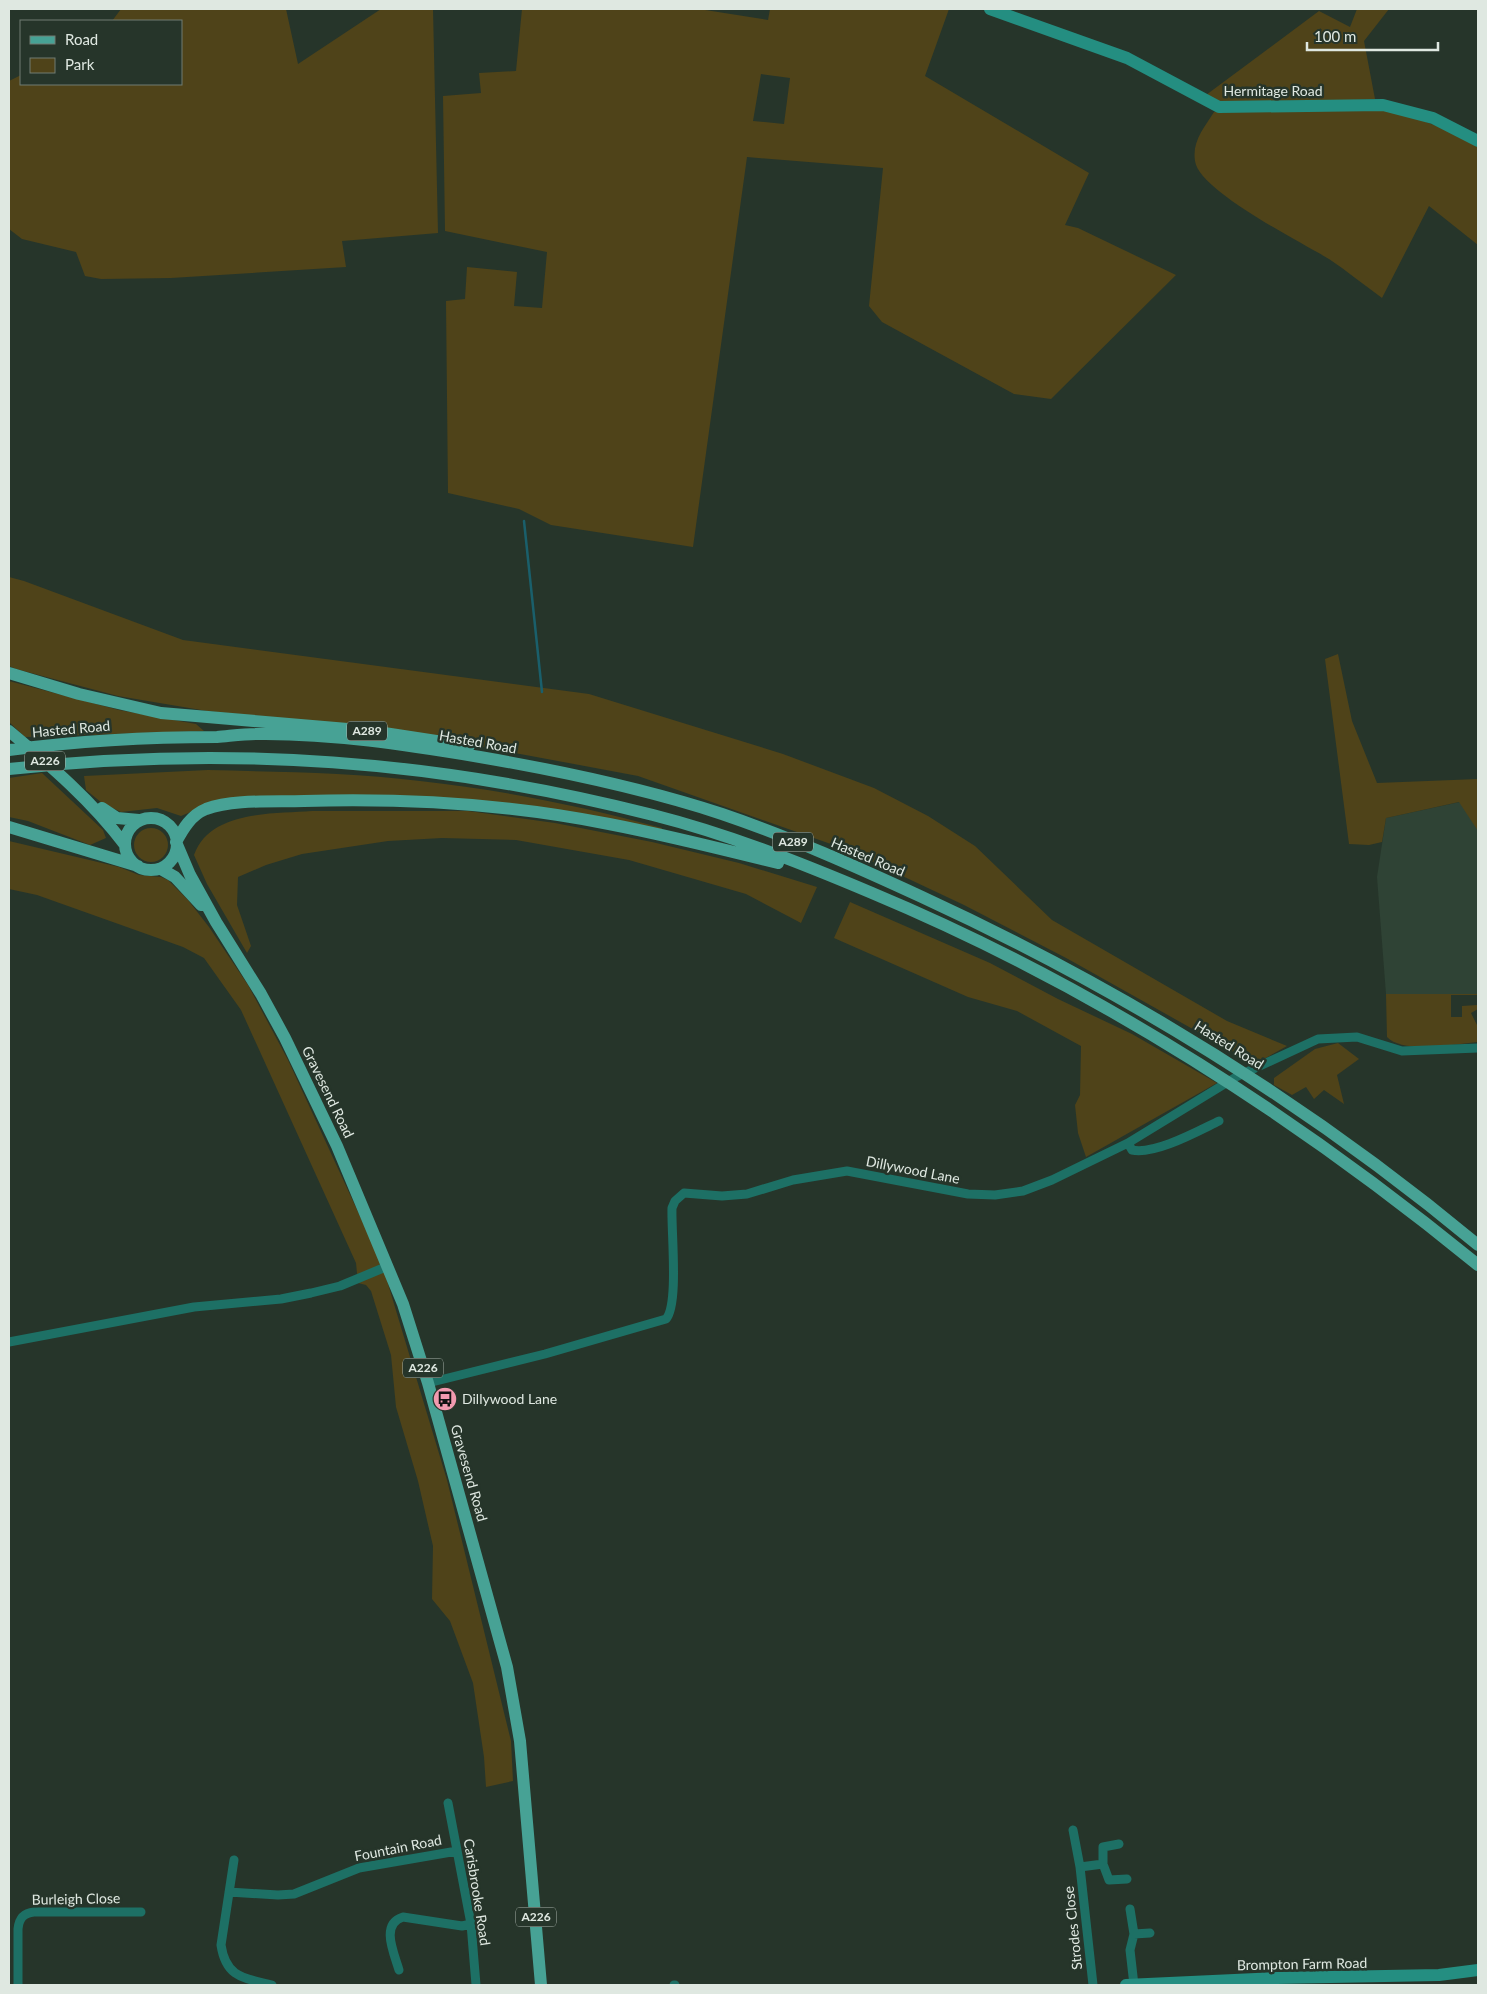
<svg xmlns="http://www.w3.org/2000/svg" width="1487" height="1994" viewBox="0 0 1487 1994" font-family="Lato,sans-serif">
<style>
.built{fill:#2f4335}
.green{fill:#4f4319;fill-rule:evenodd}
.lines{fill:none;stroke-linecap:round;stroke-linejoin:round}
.stream{stroke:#1a5f6b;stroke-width:2.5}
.street{stroke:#1d7065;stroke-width:9}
.secondary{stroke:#248e81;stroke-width:12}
.primary{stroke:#47a295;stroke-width:12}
.labels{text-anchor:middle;stroke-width:5;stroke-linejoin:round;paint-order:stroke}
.shield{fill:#26352a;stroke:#a8b2aa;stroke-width:1}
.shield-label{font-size:12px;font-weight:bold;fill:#dfe8e1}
.street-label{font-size:14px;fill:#dfe8e1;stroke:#26352a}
.poi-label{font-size:14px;fill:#dfe8e1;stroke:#26352a;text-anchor:start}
</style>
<rect width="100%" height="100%" fill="#26352a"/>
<!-- built -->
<path class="built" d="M1460,802l18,17v175h-92l-9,-117 9,-59z"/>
<!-- green -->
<path class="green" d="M121,9h165l12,55 83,-55h52l5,224 -96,8 4,26 -175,11 -70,1 -16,-3 -9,-24 -54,-13 -13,-10v-148l12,-6v9h160v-63h-69z
M522,9h177l69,11 2,-11h179l-24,67 164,97 -24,52 13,3 98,47 -125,124 -37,-5 -132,-72 -13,-16 14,-138 -136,-11 -54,390 -142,-22 -32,-16 -71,-16 -2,-192 19,-2 2,-32 50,5 -3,34 28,2 5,-56 -102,-21 -2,-135 38,-3 -2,-20 37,-2zM761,74l29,4 -6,46 -31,-3z
M1357,9h32l-25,32 11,58 -144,7 -25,-11 113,-84 31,16z
M1388,108l65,24 25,15v98l-49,-39 -47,92c-18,-13 -35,-27 -53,-39 -28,-17 -130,-68 -134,-98 -3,-20 9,-33 19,-49z
M9,577l15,4 159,59 406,54 194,60 91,34 54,28 47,30 77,74 175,101 60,25 -32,18 -187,-105 -104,-54 -119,-56 -207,-73 -256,-48 -175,-17 -89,-15 -102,-27 -7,-3z
M1338,654l14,67 25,62 101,-4v52l-19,-29 -73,16 -4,24 -13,3 -20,-1 -24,-185z
M9,681l110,29 77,14 8,7 -179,6 -16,-15z
M208,770c70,2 142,2 212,11 82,9 162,25 242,47l-1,3 -145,-26 -311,1 -24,10 -24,-8 -36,4 -19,-9 -16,-13 -2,-14z
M42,773l61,57 3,8 -16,7 -62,-24 -19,-4v-39z
M312,811h156l87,12 97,19 87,21 78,24 -16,36 -55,-29 -117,-34 -113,-20 -74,-2 -54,3 -86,13 -36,11 -28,12 -1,28 14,41 -4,7 -40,-69 -13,-29c16,-45 79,-41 118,-44z
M134 845a17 17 0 1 1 34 0a17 17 0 1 1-34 0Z
M9,841l110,26 20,8 22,2 7,3 20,20 21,27 39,58 40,75 94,204 65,216 64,261 2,40 -27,6 -2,-30 -11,-74 -23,-62 -18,-22 1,-53 -15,-65 -22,-74 -5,-52 -20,-64 -5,-6 -8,-2 -2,-20 -115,-253 -37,-52 -21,-11 -146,-52 -28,-6z
M850,902l140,61 68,36 74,35 85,49 -131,74 -8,-24 -3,-28 5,-10 1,-49 -64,-35 -49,-14 -134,-59z
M1386,994h92v15l-7,4 7,14v15c-22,2 -76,12 -91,-5zM1451,995h26v10l-15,1v11h-11z
M1338,1043l21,16 -22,16 7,29 -20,-14 -10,9 -8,-12 -14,8 -18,-10v-7l41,-29z"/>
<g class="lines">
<!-- stream -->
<path class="stream" d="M524,521l18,171"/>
<!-- street -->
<path class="street" d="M1128,1143l4,7c23,5 66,-19 87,-29
M9,1342l185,-35 87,-8 30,-6 29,-7 48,-20
M428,1383l117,-29 121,-35c13,-14 5,-89 6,-111l3,-7 9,-8 38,3 25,-2 46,-14 54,-9 121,23 27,1 28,-4 29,-11 76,-37 108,-66 82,-38 39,-2 45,14 76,-3
M448,1803l23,121 5,61
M1073,1830l7,37 13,118
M234,1860l-13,85c5,33 23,33 51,40
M1103,1864v-17l16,-3
M1080,1867l23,-3 6,16 18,-1
M229,1892l49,3 16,-1 65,-26 98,-17
M1130,1909l4,25 -4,16 4,35
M1134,1934l16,-1
M399,1970c-5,-17 -19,-46 4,-53l59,9 9,-2
M18,1985v-56c1,-10 5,-16 16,-17h107
M674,1985h1"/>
<!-- secondary -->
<path class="secondary" d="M990,9l137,49 92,49 164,-2 50,13 45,23
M1126,1985l151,-7 162,-3 39,-5"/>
<!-- primary -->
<path class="primary" d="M9,673l70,21 82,19 210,18 98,15
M9,731c42,35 83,70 116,114
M9,750c69,-9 138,-13 208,-13 13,-1 26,-3 40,-3 74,-1 150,11 223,23 81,14 163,31 242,57 68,23 135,53 200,83 202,93 385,206 556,348
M9,769c222,-24 427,-9 644,46 75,19 148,48 219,78 220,92 421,221 606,372
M102,808l15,10 22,2
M125 844a26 26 0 1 1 52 0a26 26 0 1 1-52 0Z
M9,827l129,39
M176,842l14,33 26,47 45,72 24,44 52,108 66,158 25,79 79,284 13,74 21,244
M176,842c7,-13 15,-27 30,-33 27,-10 68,-7 98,-8 101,-3 205,3 305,23 57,11 113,25 169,39
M161,869l14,8 26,28"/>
</g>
<!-- icons -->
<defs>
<g id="bus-disc" transform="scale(1.25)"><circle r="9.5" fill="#f29aaf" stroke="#26352a"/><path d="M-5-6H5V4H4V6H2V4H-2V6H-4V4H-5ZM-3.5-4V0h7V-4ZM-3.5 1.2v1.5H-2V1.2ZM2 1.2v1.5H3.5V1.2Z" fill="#111"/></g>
</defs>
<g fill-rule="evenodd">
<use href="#bus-disc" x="445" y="1399"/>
</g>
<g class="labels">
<!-- shield labels -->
<g class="shield">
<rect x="347" y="721.5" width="40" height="19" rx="4"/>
<rect x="25" y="751.5" width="40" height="19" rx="4"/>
<rect x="773" y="832.5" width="40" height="19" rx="4"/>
<rect x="403" y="1358.5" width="40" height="19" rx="4"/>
<rect x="516" y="1907.5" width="40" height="19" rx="4"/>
</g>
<g class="shield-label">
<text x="367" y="735">A289</text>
<text x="45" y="765">A226</text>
<text x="793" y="846">A289</text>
<text x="423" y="1372">A226</text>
<text x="536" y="1921">A226</text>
</g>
<!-- street labels -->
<g class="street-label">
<text x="1273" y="96">Hermitage Road</text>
<text transform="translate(71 729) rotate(-5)" y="5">Hasted Road</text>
<text transform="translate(478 742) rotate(10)" y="5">Hasted Road</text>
<text transform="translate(868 857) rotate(23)" y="5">Hasted Road</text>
<text transform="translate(1229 1045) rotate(32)" y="5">Hasted Road</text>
<text transform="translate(328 1092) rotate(64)" y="5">Gravesend Road</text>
<text transform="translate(913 1170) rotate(11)" y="5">Dillywood Lane</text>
<text transform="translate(469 1473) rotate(74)" y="5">Gravesend Road</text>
<text transform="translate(398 1848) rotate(-11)" y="5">Fountain Road</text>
<text transform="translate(477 1892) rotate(81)" y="5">Carisbrooke Road</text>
<text transform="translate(76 1899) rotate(-1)" y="5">Burleigh Close</text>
<text transform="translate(1073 1928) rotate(-96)" y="5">Strodes Close</text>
<text transform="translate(1302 1964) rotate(-1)" y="5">Brompton Farm Road</text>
</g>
<!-- poi labels -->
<g class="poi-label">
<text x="462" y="1404">Dillywood Lane</text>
</g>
</g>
<!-- border -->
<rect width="1487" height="1994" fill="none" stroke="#dfe8e1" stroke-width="20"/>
<!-- legend -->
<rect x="20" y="20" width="162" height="65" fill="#26352a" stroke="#707d73"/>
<rect x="30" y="36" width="25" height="8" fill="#47a295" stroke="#707d73"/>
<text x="65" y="45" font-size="15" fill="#dfe8e1">Road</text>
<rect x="30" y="58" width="25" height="15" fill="#4f4319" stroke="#707d73"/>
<text x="65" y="70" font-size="15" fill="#dfe8e1">Park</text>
<!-- scale -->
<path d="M1307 42v8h131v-8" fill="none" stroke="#dfe8e1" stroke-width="2.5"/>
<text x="1314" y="42" font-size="15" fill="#dfe8e1" stroke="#26352a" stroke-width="4" paint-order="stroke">100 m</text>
</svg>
